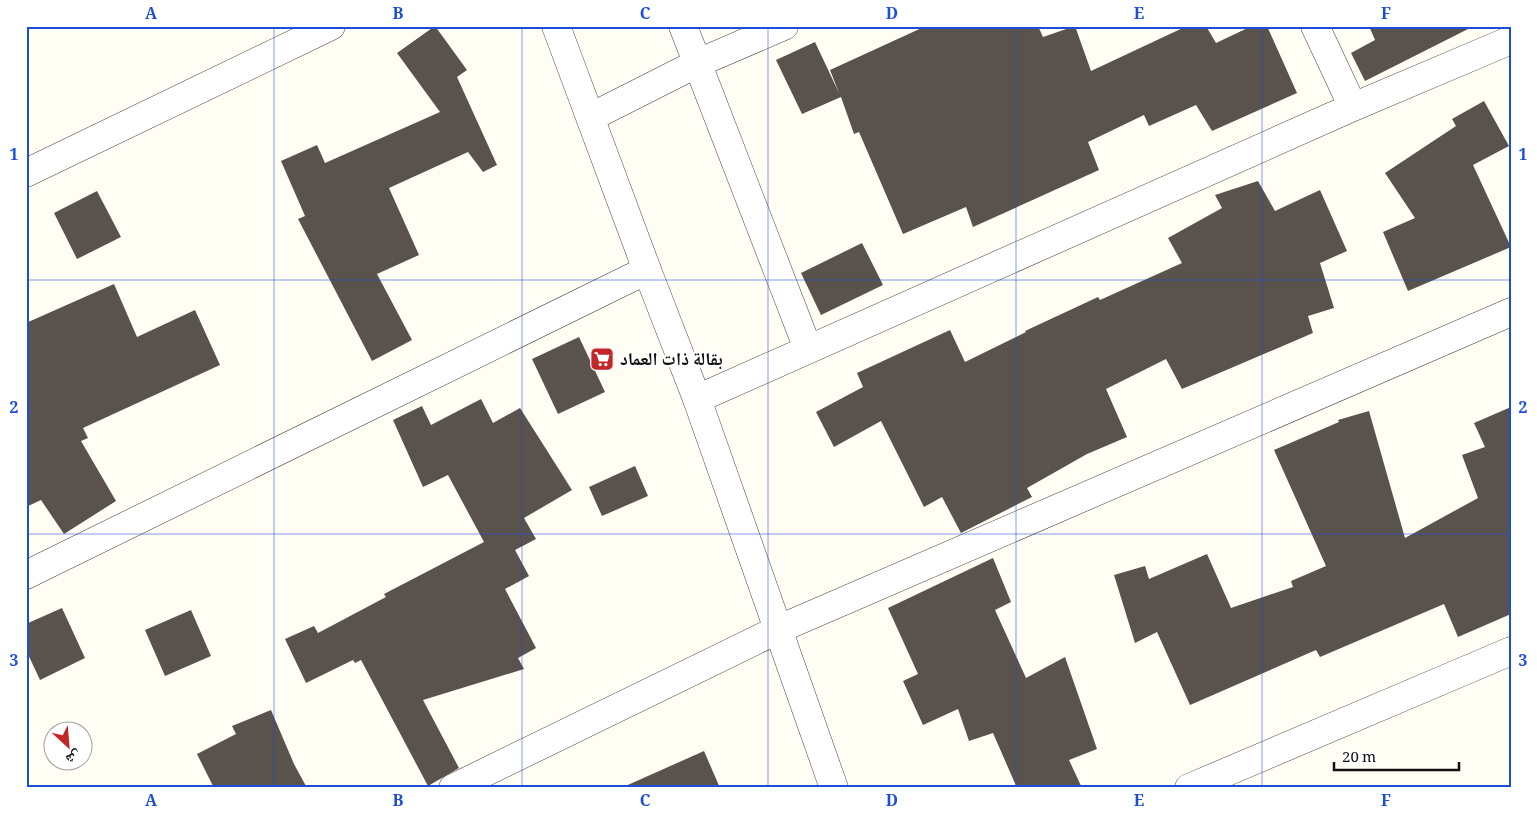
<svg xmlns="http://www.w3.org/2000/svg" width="1537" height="814" viewBox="0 0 1537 814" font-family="Georgia,'Noto Naskh Arabic',serif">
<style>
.building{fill:#59524d}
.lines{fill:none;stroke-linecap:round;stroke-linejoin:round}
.minor-casing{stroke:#444;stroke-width:29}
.tertiary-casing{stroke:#444;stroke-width:29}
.minor{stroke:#fff;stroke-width:28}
.tertiary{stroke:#fff;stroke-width:28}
.grid{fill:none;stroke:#1d4ed8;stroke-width:1;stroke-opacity:0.55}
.labels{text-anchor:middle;stroke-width:5;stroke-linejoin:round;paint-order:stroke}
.poi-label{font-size:18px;font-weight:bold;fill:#111;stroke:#fff;text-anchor:start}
.neatline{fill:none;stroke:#1d4ed8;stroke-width:2}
.grid-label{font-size:16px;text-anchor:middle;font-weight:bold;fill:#1d4ed8}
</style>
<rect width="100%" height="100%" fill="#fffdf4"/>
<!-- building -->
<path class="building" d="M435,26l32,44 -10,7 40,88 -14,7 -15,-20 -79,36 30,67 -42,19 35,66 -40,21 -74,-142 7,-3 -24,-55 36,-16 8,18 115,-51 -43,-59z
M926,26h112l5,11 32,-11 16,45 96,-45h19l10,17 36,-17h15l30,67 -85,38 -16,-26 -47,21 -5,-11 -56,27 11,28 -126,57 -7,-20 -63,27 -44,-102 -5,2 -13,-37 -39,17 -26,-54 39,-18 24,51 -9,-23z
M1369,26h105l-109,55 -14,-28 24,-13z
M1484,101l25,45 -36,19 38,82 -103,44 -25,-59 32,-14 -30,-45 71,-47 -4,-7z
M1258,181l17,30 45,-21 27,61 -27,12 14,45 -26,8 5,17 -131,56 -16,-30 -60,30 21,48 -40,17 -60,34 5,9 -71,36 -19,-36 -18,10 -43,-86 -47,26 -18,-35 47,-25 -6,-14 93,-43 15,32 61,-30 -1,-1 73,-34 2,3 82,-37 -14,-25 54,-30 -7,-13z
M97,191l24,46 -44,22 -23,-46z
M862,243l21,42 -62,30 -20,-42z
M114,284l23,53 58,-27 25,55 -137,63 5,10 -7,3 35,60 -52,33 -23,-34 -15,7v-184z
M579,337l26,55 -47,22 -26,-55z
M481,399l12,24 27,-15 52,82 -48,28 12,21 -21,11 14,26 -24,13 31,59 -18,10 6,11 -101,31 36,68 -31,18 -67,-126 -6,3 -2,-3 -47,23 -21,-44 29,-13 4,7 68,-36 -2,-3 100,-52 -36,-67 -25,12 -30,-67 29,-14 9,19z
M1511,407v207l-53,23 -14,-33 -124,53 -4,-7 -126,55 -33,-73 -22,11 -21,-68 31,-9 4,13 58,-25 24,54 62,-21 -2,-6 35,-15 -52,-116 65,-28 -1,-2 31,-9 36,127 73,-40 -16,-43 23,-8 -11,-24z
M635,466l13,30 -46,20 -13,-29z
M993,558l18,44 -16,8 31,68 39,-21 32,92 -28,11 13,28h-65l-24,-55 -24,8 -11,-32 -35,16 -20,-44 15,-7 -30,-66z
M62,608l23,50 -45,22 -14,-30v-26z
M191,610l20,46 -46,20 -20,-46z
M271,710l23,54 13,24h-93l-17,-34 39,-20 -4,-8z
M704,751l16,37h-99z"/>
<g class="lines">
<!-- minor casing -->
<g class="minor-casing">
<path id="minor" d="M683,26l125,323
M1315,26l38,81
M591,117l107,-54 86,-37
M26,173l305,-147
M697,399l656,-292 158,-67
M26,575l621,-305
M453,788l326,-159 732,-317
M1189,788l322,-137"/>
</g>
<!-- tertiary casing -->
<g class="tertiary-casing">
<path id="tertiary" d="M556,26l91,244 50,129 137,389"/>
</g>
<!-- minor -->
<use href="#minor" class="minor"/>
<!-- tertiary -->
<use href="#tertiary" class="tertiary"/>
</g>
<!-- grid -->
<path class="grid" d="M274,26v762M522,26v762M768,26v762M1016,26v762M1262,26v762M26,280h1485M26,534h1485"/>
<!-- icons -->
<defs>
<g id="supermarket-square" transform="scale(1.25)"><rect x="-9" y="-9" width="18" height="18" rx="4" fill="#c32627" stroke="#fff"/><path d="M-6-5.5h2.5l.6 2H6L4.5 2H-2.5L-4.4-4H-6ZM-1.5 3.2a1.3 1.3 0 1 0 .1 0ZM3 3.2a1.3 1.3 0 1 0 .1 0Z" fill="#fff"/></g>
</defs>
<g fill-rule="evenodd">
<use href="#supermarket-square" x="602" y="359"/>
</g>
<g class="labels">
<!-- poi labels -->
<g class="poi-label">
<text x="620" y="365">بقالة ذات العماد</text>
</g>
</g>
<!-- border -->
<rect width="1537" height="814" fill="none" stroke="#ffffff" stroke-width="55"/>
<!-- north arrow -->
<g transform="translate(68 746) rotate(154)"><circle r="24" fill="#ffffff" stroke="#a0a0a0"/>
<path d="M0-4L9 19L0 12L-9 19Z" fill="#c32627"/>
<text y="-8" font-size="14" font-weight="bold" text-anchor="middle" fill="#111111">ش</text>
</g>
<!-- scale -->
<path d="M1334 762v8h125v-8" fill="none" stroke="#111111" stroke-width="2.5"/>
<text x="1342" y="762" font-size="15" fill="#111111" stroke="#ffffff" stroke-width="4" paint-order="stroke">20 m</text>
<rect x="28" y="28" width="1482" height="758" class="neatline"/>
<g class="grid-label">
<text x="151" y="19">A</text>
<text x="398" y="19">B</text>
<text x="645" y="19">C</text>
<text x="892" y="19">D</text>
<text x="1139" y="19">E</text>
<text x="1386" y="19">F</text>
<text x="14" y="160">1</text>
<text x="1523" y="160">1</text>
<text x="14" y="413">2</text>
<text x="1523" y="413">2</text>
<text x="14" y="666">3</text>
<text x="1523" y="666">3</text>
<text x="151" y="806">A</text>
<text x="398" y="806">B</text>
<text x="645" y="806">C</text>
<text x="892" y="806">D</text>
<text x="1139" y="806">E</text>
<text x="1386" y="806">F</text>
</g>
</svg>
